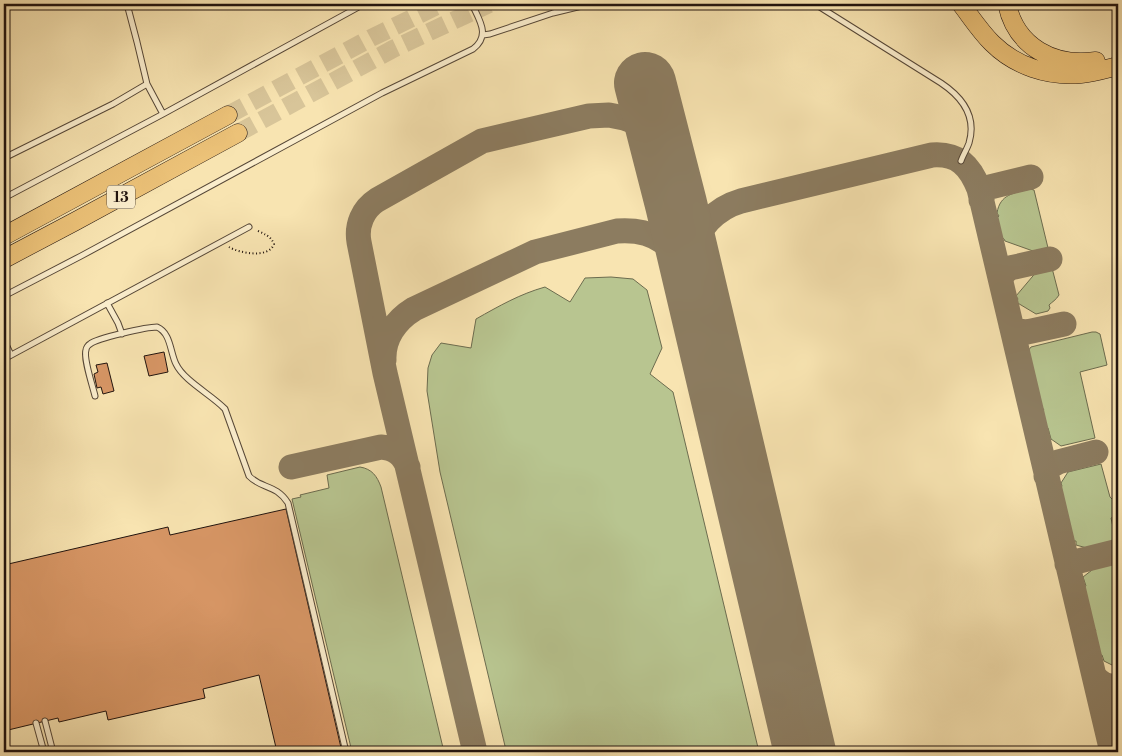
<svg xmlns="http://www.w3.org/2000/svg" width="1122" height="756" viewBox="0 0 1122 756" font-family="'Libre Bodoni',serif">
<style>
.green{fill:#b8c590;stroke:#6c6c4f}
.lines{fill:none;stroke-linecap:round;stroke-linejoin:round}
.taxiway{stroke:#8c7c60;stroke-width:25}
.runway{stroke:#8c7c60;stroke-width:62}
.building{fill:#d79665;stroke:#20130e}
.motorway-tunnel{stroke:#d8c599;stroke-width:18;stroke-dasharray:18 9;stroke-linecap:butt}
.service-casing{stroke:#564737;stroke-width:7}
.motorway-casing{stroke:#20130e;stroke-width:19}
.path{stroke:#20130e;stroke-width:2;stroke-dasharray:1 2.5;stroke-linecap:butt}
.service{stroke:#faedcc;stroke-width:5}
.motorway{stroke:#ecc278;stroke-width:18}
.labels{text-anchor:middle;stroke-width:4;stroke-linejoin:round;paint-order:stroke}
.shield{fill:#faedcc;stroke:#615447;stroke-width:1}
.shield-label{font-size:14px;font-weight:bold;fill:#20130e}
</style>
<rect width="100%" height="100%" fill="#f8e4b1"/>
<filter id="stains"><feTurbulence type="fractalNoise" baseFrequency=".004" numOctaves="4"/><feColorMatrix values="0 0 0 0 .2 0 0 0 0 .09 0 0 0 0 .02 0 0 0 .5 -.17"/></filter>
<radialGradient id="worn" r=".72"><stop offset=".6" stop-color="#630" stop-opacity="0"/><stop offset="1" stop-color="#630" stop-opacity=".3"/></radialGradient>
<!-- green -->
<path class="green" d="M1030,189l4,1 14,58 -15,3 -28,-10 -1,-2 -3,-2 -4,-19 2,-2 -2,-3c3,-19 17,-20 33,-24z
M1052,268l7,27c-3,5 -7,7 -10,10l1,3 -2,3 -12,3 -20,-12 2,-3 -2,-3 22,-26z
M611,277l22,2 14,11 15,58 -12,26 23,18 86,360h-248l-6,-6 -65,-274 -13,-81 1,-23 4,-13 9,-12 30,5 5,-29c23,-13 44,-25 69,-32l25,15 15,-24z
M1092,332h4l4,2 7,31 -27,7 15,66 -34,8 -10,-7 -3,-11 -2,-1 -4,-15 2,-2 -3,-4 -13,-55 3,-4z
M1101,464l9,33 3,3 5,2v14l-7,2 6,27 -23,5 -18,-5v-4h-3l-13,-52 2,-3 -1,-3 7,-11z
M360,467c12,2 17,9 21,20l63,265h-92l-60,-253 9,-2 -1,-2 29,-7 -2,-13z
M1118,557v111l-14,-7 -2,-6h-2l-6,-22 2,-3 -3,-3 -9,-40 2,-1 -3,-9 22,-17z"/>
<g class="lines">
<!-- taxiway -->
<path class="taxiway" d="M981,200l3,-8 6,-5 41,-10
M1001,281l2,-8 7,-5 40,-9
M1011,325l6,6 10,1 37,-8
M384,360c-1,-22 12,-40 30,-51l121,-57 82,-21c40,-3 61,16 71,53
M716,372c-3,-25 -10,-50 -16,-75 -3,-14 -8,-28 -7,-42 2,-27 24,-47 48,-54l191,-46c26,-2 38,11 47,34l133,563
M291,467l90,-20c14,1 22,8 27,20
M1046,476l3,-9 9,-5 38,-10
M1067,564l48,-12
M1094,676c7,8 13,11 24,10
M475,752l-90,-379 -26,-131c-3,-17 4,-33 18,-42l105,-59 107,-25 20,-1 15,3 14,5 8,6 7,11 15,40 8,24"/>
<!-- runway -->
<path class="runway" d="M645,83l31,121 129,548"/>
</g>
<!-- building -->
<path class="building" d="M164,352l4,20 -19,4 -5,-20z
M107,363l7,28 -11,3 -2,-7 -4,1 -3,-14 4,-2 -2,-7z
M286,509l56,243h-65l-18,-77 -56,14 2,9 -97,22 -2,-9 -47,11 -1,-4 -54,13v-166l164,-38 2,8z"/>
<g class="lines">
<!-- motorway-tunnel -->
<path class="motorway-tunnel" d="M228,115l143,-77 70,-34
M238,133l155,-84 96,-45"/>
<!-- service casing -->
<g class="service-casing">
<path id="service" d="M127,4l10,38 10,42 16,30
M815,4l126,79c21,14 36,33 28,60 -2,6 -6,12 -8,18
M483,35l7,-1 63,-21 37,-9
M4,158l109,-54 34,-20
M4,198l159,-84 201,-110
M4,296l77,-40 301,-163 91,-44c18,-14 6,-29 -1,-45
M107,303l11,20 4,11
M4,340l7,15
M4,359l245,-132
M95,396c-2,-9 -12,-38 -9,-46 0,-2 2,-5 4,-6 7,-6 57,-17 67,-17 14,6 13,25 19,37 8,17 36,31 49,45l24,67c12,13 27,8 39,27l58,249
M45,721l8,31
M36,723l8,29"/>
</g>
<!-- motorway casing -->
<g class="motorway-casing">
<path id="motorway" d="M961,4c10,13 19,27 31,39 23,23 56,34 89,31 12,-1 25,-5 37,-8
M1007,4c9,43 47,63 89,57
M4,236l224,-121
M4,259l70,-37 164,-89"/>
</g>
<!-- path -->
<path class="path" d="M229,247c10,6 40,12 45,-3 -3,-8 -10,-10 -18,-14"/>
<!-- service -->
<use href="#service" class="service"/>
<!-- motorway -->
<use href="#motorway" class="motorway"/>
</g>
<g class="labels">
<!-- shield labels -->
<rect class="shield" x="107" y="185.5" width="28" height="23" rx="4"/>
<g class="shield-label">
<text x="121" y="202">13</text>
</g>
</g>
<!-- margin -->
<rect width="1122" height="756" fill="none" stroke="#f8e4b1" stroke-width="20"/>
<rect x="5" y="5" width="1112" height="746" fill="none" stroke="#20130e" stroke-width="2.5"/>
<rect x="10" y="10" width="1102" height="736" fill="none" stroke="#20130e"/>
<rect width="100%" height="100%" filter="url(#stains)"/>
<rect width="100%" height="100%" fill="url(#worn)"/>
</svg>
